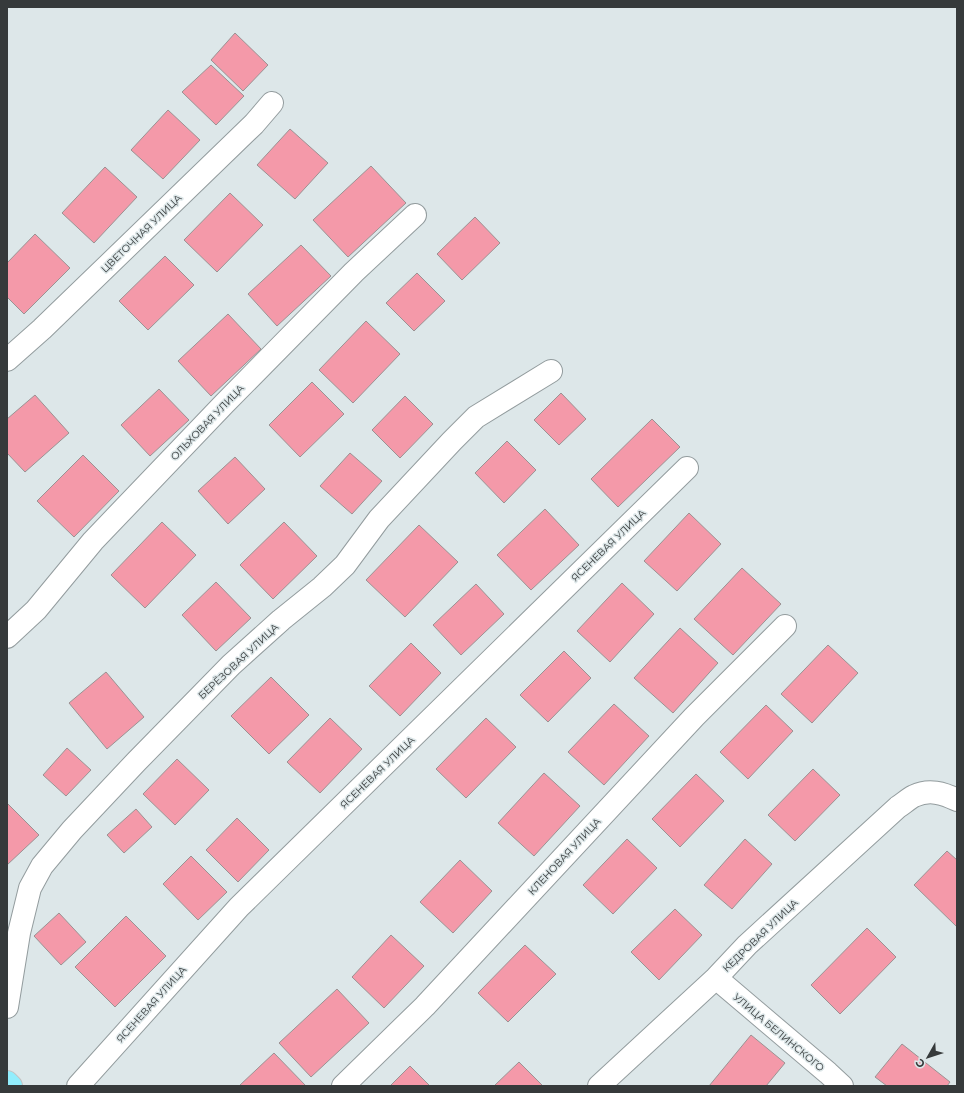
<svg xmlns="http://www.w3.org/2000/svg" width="964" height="1093" viewBox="0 0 964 1093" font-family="Montserrat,sans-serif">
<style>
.building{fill:#f499a9;stroke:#9b9293}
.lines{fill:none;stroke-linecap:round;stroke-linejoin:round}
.minor-casing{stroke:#939c9e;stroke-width:24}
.major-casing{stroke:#c3c4c4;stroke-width:24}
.minor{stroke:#fff;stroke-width:22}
.major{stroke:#92eefd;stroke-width:22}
.labels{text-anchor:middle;stroke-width:3;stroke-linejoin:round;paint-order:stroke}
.street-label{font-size:10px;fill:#363a3b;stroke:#dde7e9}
</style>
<rect width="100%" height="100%" fill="#dde7e9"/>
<!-- building -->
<path class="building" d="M235,33l33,32 -25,26 -32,-31z
M211,65l33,31 -28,29 -34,-33z
M168,110l32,30 -37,39 -32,-29z
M290,129l38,34 -33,36 -38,-34z
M371,166l35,37 -58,54 -35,-37z
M105,167l32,30 -43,46 -32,-30z
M230,193l33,32 -46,47 -33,-32z
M475,217l25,26 -38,37 -25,-26z
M35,234l35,34 -46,46 -17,-17v-34z
M301,245l30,31 -54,50 -29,-32z
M165,256l29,29 -46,45 -29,-29z
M417,273l28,28 -31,30 -28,-28z
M228,314l33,35 -50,47 -33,-35z
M366,321l34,33 -47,49 -34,-33z
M312,382l32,32 -44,43 -31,-32z
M159,389l30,31 -39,36 -29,-31z
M561,393l25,26 -27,26 -25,-25z
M35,395l34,38 -44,39 -18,-19v-34z
M405,396l28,28 -33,34 -28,-28z
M652,419l28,28 -62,60 -27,-28z
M507,441l29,29 -32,33 -29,-30z
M350,453l32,28 -30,33 -32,-28z
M83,455l36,36 -45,46 -37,-36z
M235,457l30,32 -37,35 -30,-33z
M545,509l34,36 -48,45 -34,-35z
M689,513l32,31 -44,47 -33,-30z
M162,522l34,33 -51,53 -34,-33z
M284,522l33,34 -44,43 -33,-34z
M419,525l39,37 -53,55 -39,-37z
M742,568l39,36 -48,51 -39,-36z
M216,582l35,36 -35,33 -34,-36z
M622,583l32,31 -44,48 -33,-31z
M476,584l28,30 -43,41 -28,-30z
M680,628l38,35 -45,50 -39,-35z
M411,643l30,30 -41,43 -31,-30z
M828,645l30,28 -46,50 -31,-29z
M564,651l27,27 -43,44 -28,-27z
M106,672l38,45 -37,32 -38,-46z
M271,677l38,38 -40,39 -38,-38z
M614,704l35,32 -45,49 -36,-33z
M766,705l27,26 -45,48 -28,-27z
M330,718l32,31 -42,44 -33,-31z
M486,718l30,29 -50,51 -30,-29z
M67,748l24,22 -25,26 -23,-21z
M177,759l32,31 -34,35 -32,-31z
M813,769l27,26 -45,46 -27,-26z
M544,773l36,33 -46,50 -36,-33z
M696,774l28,27 -44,46 -28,-28z
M7,803l32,32 -32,30z
M136,809l16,18 -28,26 -17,-18z
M237,818l32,32 -31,32 -32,-32z
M627,839l30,29 -44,46 -30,-29z
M745,839l27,25 -40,45 -28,-24z
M947,851l10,9v67l-43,-42z
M191,856l36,36 -29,28 -35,-36z
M460,860l32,31 -39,42 -33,-31z
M675,909l27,26 -43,45 -28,-28z
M59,913l27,29 -25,23 -27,-29z
M126,916l40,40 -51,51 -40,-40z
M867,928l29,29 -56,57 -29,-29z
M391,935l33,31 -40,42 -32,-31z
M525,945l31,29 -48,48 -30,-29z
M337,989l32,34 -58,54 -32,-34z
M751,1035l34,28 -19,23h-57z
M902,1044l48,38 -3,4h-60l-12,-9z
M274,1053l32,33h-67z
M519,1062l24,24h-49z
M410,1066l20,20h-40z"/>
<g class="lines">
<!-- minor casing -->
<g class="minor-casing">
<path id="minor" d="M7,360l35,-31 212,-205 18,-21
M7,637l29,-27 57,-69 131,-137 130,-132 61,-57
M716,978l112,95 14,13
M7,1007l12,-74 11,-45 12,-22 30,-36 64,-68 95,-97 50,-45 41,-33 23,-22 34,-46 73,-78 24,-24 75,-46
M78,1086l161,-179 448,-439
M343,1086l82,-80 269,-289 91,-91
M599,1086l117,-108 31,-33 151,-138c5,-3 10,-8 16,-11 15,-7 29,-3 43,4"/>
</g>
<!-- major casing -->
<g class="major-casing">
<path id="major" d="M7,1082l4,4"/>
</g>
<!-- minor -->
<use href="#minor" class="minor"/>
<!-- major -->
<use href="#major" class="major"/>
</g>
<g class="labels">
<!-- street labels -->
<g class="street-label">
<text transform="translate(141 233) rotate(-44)" y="4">ЦВЕТОЧНАЯ УЛИЦА</text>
<text transform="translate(207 422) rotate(-46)" y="4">ОЛЬХОВАЯ УЛИЦА</text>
<text transform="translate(608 545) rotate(-44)" y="4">ЯСЕНЕВАЯ УЛИЦА</text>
<text transform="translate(238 661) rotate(-43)" y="4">БЕРЁЗОВАЯ УЛИЦА</text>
<text transform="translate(377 772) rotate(-44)" y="4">ЯСЕНЕВАЯ УЛИЦА</text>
<text transform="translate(564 856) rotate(-47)" y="4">КЛЕНОВАЯ УЛИЦА</text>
<text transform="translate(760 935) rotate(-44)" y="4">КЕДРОВАЯ УЛИЦА</text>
<text transform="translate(151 1004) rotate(-48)" y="4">ЯСЕНЕВАЯ УЛИЦА</text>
<text transform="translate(779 1032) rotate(40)" y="4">УЛИЦА БЕЛИНСКОГО</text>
</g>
</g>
<!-- border -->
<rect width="964" height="1093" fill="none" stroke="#363a3b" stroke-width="16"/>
<!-- north arrow -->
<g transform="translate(928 1057) rotate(231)" stroke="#dde7e9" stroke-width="3" paint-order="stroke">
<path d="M0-3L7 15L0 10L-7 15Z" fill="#363a3b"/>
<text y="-6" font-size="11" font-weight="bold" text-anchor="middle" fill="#363a3b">С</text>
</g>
</svg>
